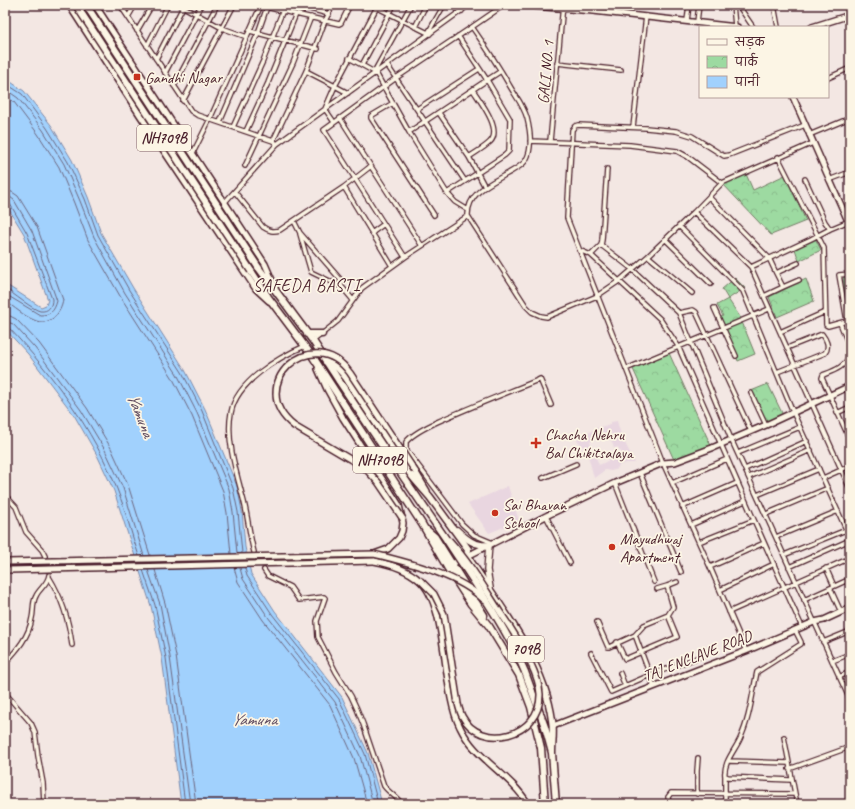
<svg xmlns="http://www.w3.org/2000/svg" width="855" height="809" viewBox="0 0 855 809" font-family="Caveat,'Playpen Sans Deva',sans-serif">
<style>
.built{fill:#e9d6e0;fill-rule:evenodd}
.park{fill:url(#park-crowns);stroke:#747c66}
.water{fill:#a1d1fd;stroke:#7e8aa9}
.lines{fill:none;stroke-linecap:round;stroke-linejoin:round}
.shore{stroke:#6d667f;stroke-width:1}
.street-tunnel{stroke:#d1bfbe;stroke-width:3.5;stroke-dasharray:3.5 2;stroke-linecap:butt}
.street-casing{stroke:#4a1f2b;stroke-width:6}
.secondary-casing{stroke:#4a1f2b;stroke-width:8}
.primary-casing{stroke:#4a1f2b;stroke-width:8}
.highway-casing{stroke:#4a1f2b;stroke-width:9}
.street{stroke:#fcf5e5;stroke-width:3.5}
.secondary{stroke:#fcf5e5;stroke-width:5}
.primary{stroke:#fcf5e5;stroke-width:5.5}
.highway{stroke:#fcf5e5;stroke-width:6}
.secondary-bridge-casing{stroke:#4a1f2b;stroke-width:8;stroke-linecap:butt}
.highway-bridge-casing{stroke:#4a1f2b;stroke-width:9;stroke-linecap:butt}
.secondary-bridge{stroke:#fcf5e5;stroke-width:5}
.highway-bridge{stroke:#fcf5e5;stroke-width:6}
.poi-dot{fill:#c8321e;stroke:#fcf5e5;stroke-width:1.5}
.labels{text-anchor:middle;stroke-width:3.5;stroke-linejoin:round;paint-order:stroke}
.shield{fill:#fcf5e5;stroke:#7f5f63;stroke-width:1}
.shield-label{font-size:15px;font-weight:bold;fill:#4a1f2b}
.street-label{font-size:16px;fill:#4a1f2b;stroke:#fcf5e5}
.poi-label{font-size:16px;fill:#4a1f2b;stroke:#fcf5e5;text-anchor:start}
.neighbourhood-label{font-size:17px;letter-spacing:1px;fill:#4a1f2b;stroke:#fcf5e5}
.water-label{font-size:17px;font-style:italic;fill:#604c60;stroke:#fcf5e5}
</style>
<defs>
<pattern id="park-crowns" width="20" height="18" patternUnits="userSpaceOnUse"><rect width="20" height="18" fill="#9ddaa1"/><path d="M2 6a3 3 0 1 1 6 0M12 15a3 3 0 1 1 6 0" fill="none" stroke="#89bb8b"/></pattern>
</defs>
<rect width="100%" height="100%" fill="#f3e7e3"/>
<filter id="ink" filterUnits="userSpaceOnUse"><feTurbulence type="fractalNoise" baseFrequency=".025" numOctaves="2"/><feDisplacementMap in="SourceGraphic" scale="8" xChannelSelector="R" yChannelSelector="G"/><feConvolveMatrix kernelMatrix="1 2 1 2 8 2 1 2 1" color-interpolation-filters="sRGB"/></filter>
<g filter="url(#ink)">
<!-- built -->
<path class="built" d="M617,421l4,14 14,28h-8l-8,2 -2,4 -6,2 -6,-1 -11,8 -5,-19 -4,-10 -8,-9 7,-6 1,1 12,-7 14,-4v-2zM611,432l2,7 -2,1 3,8 4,-1 5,8 -7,2 -17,8 -9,-23 9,-6z
M508,486l11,35 -30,12 -21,-29z"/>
<!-- park -->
<path class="park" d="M746,174l7,16 32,-15 21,46 -35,14 -49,-52z
M815,238l6,12 -22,11 -4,-12z
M850,275v42l-3,1 -4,-42z
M735,278l10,10 -17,11 14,21 -19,6 -4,-8 4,-2 -6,-11 11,-6 -6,-10z
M806,279l8,22 -37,16 -8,-20z
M742,322l13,32 -17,7 -13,-31z
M669,353l43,95 -37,14 -42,-93z
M768,384l15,31 -18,8 -14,-32z"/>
<!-- water -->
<path class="water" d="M5,78l19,13 27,34 21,35 16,37 13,36 32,55 52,82 20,39 32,77 5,25 3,36 6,27 24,37 67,86 26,56 14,51h-201l-19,-146 -11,-52 -37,-115 -17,-36 -23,-40 -46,-61 -23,-25v-45l36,23 5,-2 2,-5 -24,-66 -19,-31z"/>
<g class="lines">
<!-- shore -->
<path class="shore" d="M5,83l17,11 25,34 21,34 17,37 13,36 31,55 53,82 20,39 31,77 5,24 4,41
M5,89l13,9 25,32 21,34 16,37 14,36 31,56 52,81 20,39 32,76 4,23 4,41
M5,96l9,6 24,32 21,33 15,36 14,37 32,56 52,81 20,39 31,75 4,22 4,41
M5,191l7,1 6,4 19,31 26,73c-2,14 -14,27 -29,20 -10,-4 -20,-13 -29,-19
M5,197h5l4,3 18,31 25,70c-3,11 -7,14 -17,14l-35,-21
M5,202l5,2 17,29 25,66c0,7 -3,13 -12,12 -6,-1 -28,-18 -35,-23
M5,315l5,1 6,3 23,24 48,65 24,40 17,37 22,70
M5,321l8,3 22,24 46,62 24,40 18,38 21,68
M5,326l4,2c44,47 84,101 108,161 9,21 14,45 22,67
M234,568l4,14 25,38 67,85 24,53 13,46
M240,568l3,11 25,38 67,85 25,54 13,48
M245,568l2,8 25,38 67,85 26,55 13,50
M143,570l12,35 11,53 19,146
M148,570l12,34 10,53 20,147
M155,570l10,33 11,53 20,148"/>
<!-- street-tunnel -->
<path class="street-tunnel" d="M254,552l10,18
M45,556l4,19"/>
<!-- street casing -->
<g class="street-casing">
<path id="street" d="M120,5l71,106 6,4 76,26 4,3
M180,5l42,23 25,9
M295,5l34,9
M372,5l58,29
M452,5l10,6
M504,5l-32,22c14,20 27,40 39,61 6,10 13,19 16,30 3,12 6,30 -1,42 -3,5 -9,8 -14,11 -18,11 -45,20 -44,45l58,90 6,6 9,4 6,1 50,-21 22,-15 29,-25 46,-44 28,-29 91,-40
M733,5l2,21
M738,5l15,22
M774,5l4,22
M261,6l78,18 2,-1 9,-18
M128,17l7,-12
M687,21l2,-16
M697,22l2,-17
M415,27l11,-22
M137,31l15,-26
M250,31l68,18
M428,33l16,-28
M458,36l29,44 14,-9
M147,46l21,-41
M349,58l27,15 33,59 38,61 8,9 13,8
M156,59l28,-54
M557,63l64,7
M362,65l32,-60
M387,65l78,116
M306,71l29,15 43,-81
M374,72l37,-67
M165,73l36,-68
M828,78l22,-10
M174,86l43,-81
M183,101l51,-96
M393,103l-22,13v2l63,97
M417,109l62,-40
M439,113l30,44 16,30
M340,118l82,128
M220,122l38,-89 9,-26
M334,122l-9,-13 10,-23 13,7
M233,127l30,-66 20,-51
M633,127l13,-111
M246,131l22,-48 28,-69
M409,132l78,-52 23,39 -1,32 -4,4 -58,38
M809,135l41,-17
M273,141l33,-70 19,-50 8,-16
M530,141l100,4 47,6 11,6 34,26
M550,141l13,-136
M193,153l17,-34 51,-114
M469,157c7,-5 15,-9 21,-15 13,-12 -10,-41 -17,-52
M778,157l46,91 2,77 2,1 22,-6
M245,166l48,-103 18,-46
M805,179l20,43 5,7
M829,180l21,-8
M344,187l27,-21
M235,192l28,35c6,4 10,5 17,3l64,-43 48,79
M709,197l60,61 7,15
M225,202l52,-58 192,-139
M694,212l57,55 99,222
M294,221l6,12 40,46 2,8 11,13
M679,226l64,65 50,121 57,126
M373,232l11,-8
M300,234l11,38 31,15
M665,239l46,45
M601,245l31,24 47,44 52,126 119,261
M579,250l12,5 69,64 18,27 76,174 48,107
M591,255l10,-10 1,-5 5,-71
M648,256l44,37
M405,257l-81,-127 72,-52 76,-51
M751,267l60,-28 19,-10 19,-8
M783,287l16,-7
M764,296l19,-9 -7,-14 22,-10
M714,308l22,48
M679,313l14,-3 3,2 55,119
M847,321l-8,-46 11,-1
M840,323l10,25
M780,332l45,-20
M313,341l25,-20 24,-33 43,-31 63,-41
M850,354c-5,13 -14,16 -27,21l-1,3 28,62
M626,369l143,-60
M777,372l48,-19c5,-6 1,-14 -3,-19l-35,14
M751,393l15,32
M837,413l13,-6
M738,453l62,-26
M745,469l62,-28
M640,473l41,99
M749,477l62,-27
M543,478l33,-14
M823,478l27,-12
M615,483l39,99
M672,483l55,-24
M5,495l11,12 10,25 16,18 3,6
M757,495l62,-26
M682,507l55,-24
M766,514l62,-26
M546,516l24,47
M691,525l54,-24
M776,537l62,-26
M699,542l55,-22
M493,543l-19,-8 -12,-11 -54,-72 -2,-4v-6c7,-9 21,-15 31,-20 33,-15 67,-28 101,-42l2,-1 11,26
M254,552c-5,-18 -6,-36 -11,-54 -7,-26 -17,-59 -12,-85 5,-31 48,-56 74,-67
M784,555l62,-25
M710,567l54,-24
M789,567l61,-27
M826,568l8,18
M264,570l4,6 22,11 9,13 25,-3 1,1 -8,23 1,16 18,35 15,24 6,13 6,15 21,62c5,7 13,11 18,18
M49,577c13,21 20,44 23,68
M847,580l3,7
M667,586l10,-4
M830,588l11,24
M657,589l10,-3 6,21 -5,8
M720,590l54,-26
M804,600l46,-21
M729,612l121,-54
M597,622l11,25h1l26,-12 9,-10 24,-10 9,22 -52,22 -8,-17
M635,635l19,51
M823,642l27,-11
M746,651l-36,-84 -47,-104 -96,-245 5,-88 3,-4 3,-1 68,3 30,3 16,5 32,20 5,-1 76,-30
M591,653l20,39 39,-17 52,-19
M832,661l18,-7
M5,663c12,-13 24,-26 27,-45 2,-7 0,-15 4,-22 3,-7 12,-12 13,-21
M620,673l5,13
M839,677l11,-5
M5,693l26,30 4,9 3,24 5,27 1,21
M784,737l13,67
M729,761l59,2
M789,769l61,-22
M725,776v28
M791,780l-63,-3 -3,-1c-2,-13 10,-26 15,-37 10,-21 12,-44 17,-67l44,-28v-2l-6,-12
M697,794v-23l1,-13
M669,804l-1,-7 3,-4 123,1"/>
</g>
<!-- secondary casing -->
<g class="secondary-casing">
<path id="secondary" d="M69,5l71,110 116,174 13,12
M95,5l170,259 10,23
M522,5l71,6 144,16
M812,27l38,-12
M793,97l55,124 2,3
M318,369l9,20 16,29 56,87 4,18 -1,8 -3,7 -11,11 -14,5
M415,471l12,20
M374,561c16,3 33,8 45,19 30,25 22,110 41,147 15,32 50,47 68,77
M450,565l96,-49 69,-33 48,-20 12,-1 37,-14 54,-23 84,-39
M553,726l193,-75 68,-29 10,-2 26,-12"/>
</g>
<!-- primary casing -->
<g class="primary-casing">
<path id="primary" d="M457,530c10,10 18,16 32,15l-2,25 3,18"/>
</g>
<!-- highway casing -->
<g class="highway-casing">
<path id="highway" d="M258,267l55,74 26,40
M251,271l17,26 45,60 109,167 25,43 24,37 18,22 30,49 12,32 10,41 4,56
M307,334h15
M326,362l11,5 7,8 66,99 20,23 38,52 -1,7c32,49 77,104 85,164 2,11 0,22 0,33
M427,530l8,7 49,78
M525,672l20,55 7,26 4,51"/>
</g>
<!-- street -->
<use href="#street" class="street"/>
<!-- secondary -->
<use href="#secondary" class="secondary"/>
<!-- primary -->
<use href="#primary" class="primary"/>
<!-- highway -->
<use href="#highway" class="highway"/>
<!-- secondary-bridge casing -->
<g class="secondary-bridge-casing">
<path id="secondary-bridge" d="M403,519l-25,-37 -13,-14 -71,-42c-51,-40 19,-105 56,-53l65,98
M8,562l366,-8c35,9 84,20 110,46
M9,570l365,-9
M420,580l14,14 10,20 14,90c1,4 2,8 4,12 19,36 79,21 78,-22 -1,-23 -27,-63 -40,-82 -16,-25 -31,-50 -51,-72"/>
</g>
<!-- highway-bridge casing -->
<g class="highway-bridge-casing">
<path id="highway-bridge" d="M76,5l175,266
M86,5l172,262
M339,381c35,53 71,106 107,158 28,43 59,86 79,133"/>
</g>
<!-- secondary-bridge -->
<use href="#secondary-bridge" class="secondary-bridge"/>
<!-- highway-bridge -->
<use href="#highway-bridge" class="highway-bridge"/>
</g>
</g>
<!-- markers -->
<g class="poi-dot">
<rect x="133" y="73" width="8" height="8" rx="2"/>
<path d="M534 437h4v4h4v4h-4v4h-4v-4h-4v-4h4z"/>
<circle cx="495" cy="513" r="4"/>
<circle cx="612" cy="547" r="4"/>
</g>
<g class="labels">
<!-- shield labels -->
<g class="shield">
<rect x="137" y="125" width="54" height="26" rx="3"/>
<rect x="353" y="447" width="54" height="26" rx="3"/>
<rect x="508" y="636" width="36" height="26" rx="3"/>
</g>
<g class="shield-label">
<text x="164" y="143">NH709B</text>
<text x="380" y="465">NH709B</text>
<text x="526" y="654">709B</text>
</g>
<!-- street labels -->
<g class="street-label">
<text transform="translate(545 72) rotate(-85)" y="6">GALI NO. 1</text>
<text transform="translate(697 655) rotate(-21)" y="6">TAJ ENCLAVE ROAD</text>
</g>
<!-- poi labels -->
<g class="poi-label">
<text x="145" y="83">Gandhi Nagar</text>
<text x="545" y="440">Chacha Nehru<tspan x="545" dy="18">Bal Chikitsalaya</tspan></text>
<text x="503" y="510">Sai Bhavan<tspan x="503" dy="18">School</tspan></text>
<text x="620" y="544">Mayudhwaj<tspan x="620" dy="18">Apartment</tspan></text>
</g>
<!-- neighbourhood labels -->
<g class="neighbourhood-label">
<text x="307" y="291">SAFEDA BASTI</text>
</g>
<!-- water labels -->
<g class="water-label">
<text transform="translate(141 415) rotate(68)" y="6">Yamuna</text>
<text x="254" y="725">Yamuna</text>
</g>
</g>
<!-- margin -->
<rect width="855" height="809" fill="none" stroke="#fcf5e5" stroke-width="20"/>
<rect x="10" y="10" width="835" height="789" fill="none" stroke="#4a1f2b" stroke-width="1.5" filter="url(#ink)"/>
<!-- legend -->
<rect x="699" y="26" width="130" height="72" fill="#fcf5e5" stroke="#b59f9b"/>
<rect x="707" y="39" width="20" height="6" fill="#fcf5e5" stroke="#b59f9b"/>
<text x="735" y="46" font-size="12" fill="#4a1f2b">सड़क</text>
<rect x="707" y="56" width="20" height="12" fill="url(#park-crowns)" stroke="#b59f9b"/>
<text x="735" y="66" font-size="12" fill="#4a1f2b">पार्क</text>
<rect x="707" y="76" width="20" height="12" fill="#a1d1fd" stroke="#b59f9b"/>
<text x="735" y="86" font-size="12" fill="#4a1f2b">पानी</text>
</svg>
